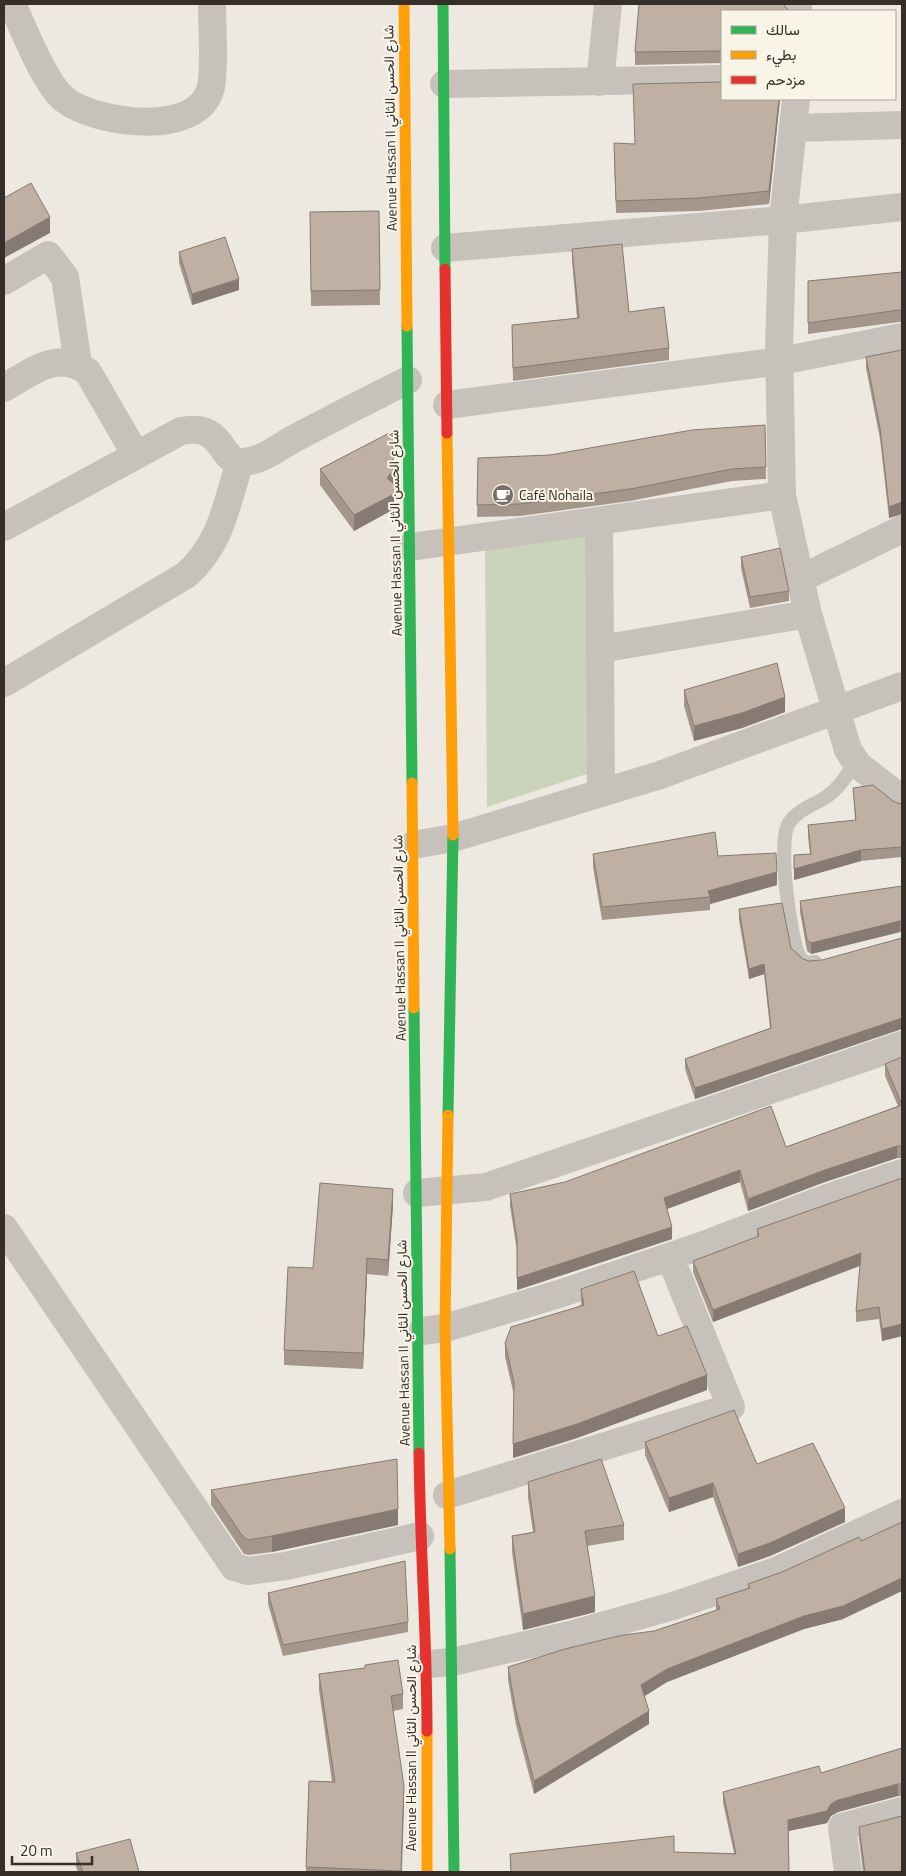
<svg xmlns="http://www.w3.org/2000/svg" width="906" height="1876" viewBox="0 0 906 1876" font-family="'Titillium Web',Vazirmatn,sans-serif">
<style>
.green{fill:#cbd3bb}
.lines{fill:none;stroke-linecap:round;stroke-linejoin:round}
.lane{stroke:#c6c1ba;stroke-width:14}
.street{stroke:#c6c1ba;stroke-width:28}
.fast{stroke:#30b455;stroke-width:11}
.slow{stroke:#ff9f0a;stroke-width:11}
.jam{stroke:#e5322d;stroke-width:11}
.wall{fill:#a5968c}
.shaded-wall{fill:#867a72}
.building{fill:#c0afa3;stroke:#867a72}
.labels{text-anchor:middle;stroke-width:4;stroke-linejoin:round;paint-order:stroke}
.street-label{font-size:14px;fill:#362e28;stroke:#f9f4e8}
.poi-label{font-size:14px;fill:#362e28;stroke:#f9f4e8;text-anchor:start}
</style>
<rect width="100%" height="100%" fill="#ede9e1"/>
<!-- green -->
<path class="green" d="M590,530l-3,244 -100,33 -2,-260z"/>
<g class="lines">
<!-- lane -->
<path class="lane" d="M815,962c-6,1 -13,1 -16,-6 -9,-20 -22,-116 -10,-133 8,-13 25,-18 37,-26 13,-9 22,-22 29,-36"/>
<!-- street -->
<path class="street" d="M12,4c12,25 32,79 53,96 30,23 134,39 146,-13 4,-20 1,-61 1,-83
M798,11v-7
M600,82l8,-78
M444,84l278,-5
M796,99l-13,121 -4,129 3,146 26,119 40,136 10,15 44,34
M794,128l108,-3
M445,248l338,-28 119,-13
M4,281l44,-26 17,22 13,87
M4,388c27,-16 55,-39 84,-16l48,83
M447,405l334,-44 121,-24
M599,521l1,128
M4,527l177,-96c43,-9 38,29 59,31 21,1 42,-18 59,-26 36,-19 73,-38 109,-56
M410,547l372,-52
M800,579l102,-50
M4,683l182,-108c36,-32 40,-70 54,-113
M601,792l-1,-143 208,-35
M413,845l40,-7 207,-63 242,-89
M417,1193l69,-6 416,-142
M4,1228l230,339 14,4 38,-5 134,-30
M422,1331l23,-3 114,-34 139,-47 129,-49 75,-25
M447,1495l284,-88 -61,-150
M429,1664l23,-2 118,-27 103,-29 103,-35 126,-58
M848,1872l-6,-45 60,-16"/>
<!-- fast -->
<path class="fast" d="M443,4l2,265
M407,326l5,457
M414,1008l5,445
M448,1115l5,-280
M450,1549l4,323"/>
<!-- slow -->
<path class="slow" d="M404,4l3,322
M447,433l6,402
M412,783l2,225
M448,1115l-3,213 5,221
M427,1731v141"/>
<!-- jam -->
<path class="jam" d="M445,269l2,164
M419,1453c1,93 8,185 8,278"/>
</g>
<!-- wall -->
<path class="wall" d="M639,4h145l1,3 5,4h-68v52l-87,2v-13z
M722,99h58l-11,105 -70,7 -83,2 -2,-57 20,-12z
M379,211l1,94 -69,1 -1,-94z
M572,249l57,63 40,36v12l-156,21 -1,-56 65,-7 -5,-57z
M179,252l60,38 -47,15 -13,-42z
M902,272v50h-3l-91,12v-53z
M902,350v164l-13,4 -9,-79 -14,-71v-11z
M765,425l1,54 -34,2 -102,20 -110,15 -43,1 1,-59 72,-3z
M393,431l1,78 -40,22 -34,-46v-16z
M741,557l48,34v10l-39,7 -9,-40z
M684,690l101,22 -43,16 -48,13 -10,-35z
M853,788l47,16 2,-1v54l-41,4 -67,19v-25l16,-1 -2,-18v-11l47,-5z
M593,854l125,2 59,29 -67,19v6l-108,10 -9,-53z
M902,886v46h-2l-89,22 -4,-3 -7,-39v-11z
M739,909l52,39 12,11 94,71 -202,69 -10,-30v-10l85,-31 -6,-54 -15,5 -10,-59z
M902,1057v101h-5l-75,25 -74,28 -8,-29 -73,27 5,30 -155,51v-39l-7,-45v-12l276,-47 112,-41 -13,-30v-12z
M902,1178v158l-20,5 -3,-22 -23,3v-11l4,-45 -147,56 -20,-50v-11l64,-24v-8z
M393,1205l-5,71 -21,-2 -4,95 -79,-4v-15l29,-82z
M581,1289l77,47 49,54 -130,48 -64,20 1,-63 -9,-38v-14l76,-38z
M645,1442l112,22 88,58 -75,34 -32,11 -25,-70 -44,15 -24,-57z
M528,1482l96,43v15l-37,6 8,66 -72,18 -11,-78v-16l21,-4 -5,-34z
M211,1490l187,35 -126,27 -23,3 -5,-1 -33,-49z
M748,1584l95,35 -39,10 -137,53 -22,14 4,28 -115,70 -18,-69 -8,-45v-13l146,-36 62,-21v-11l32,-11z
M268,1593l140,29v10l-125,24 -15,-52z
M365,1665l38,29v15l-10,2 11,90 -2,71h-96l3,-91 23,1 -13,-92v-16l46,-6z
M902,1748v48h-4l-60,16 -7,4 -4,7 -38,8v41h-278l-1,-18 164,-2 60,1 -11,-50v-11l98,-19z
M859,1827l43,45h-39l-4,-33z
M76,1853l63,19h-61l-2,-5z"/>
<!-- shaded-wall -->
<path class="shaded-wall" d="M779,99h1l-11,105v-13z
M50,217v16l-46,25v-15z
M239,279v11l-47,15v-11z
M393,471v16l-6,-9z
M394,494v15l-40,22v-16z
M902,502v12l-13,4v-11z
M785,697v15l-43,16 -48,13v-15z
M861,850v11l-67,19v-11z
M777,872v13l-67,19v-7l-2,-6z
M900,921v11l-89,22v-11z
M764,964v10l-15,5v-10z
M902,1018v11l-207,70v-11z
M897,1146v12l-75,25 -74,28v-12l74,-28z
M740,1170v12l-76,28v-12z
M393,1189v16l-5,71v-16z
M672,1227v12l-155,51v-12z
M861,1253v12l-148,57v-12z
M367,1258v16l-4,95v-16z
M902,1324v12l-20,5v-12z
M707,1375v15l-130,48 -64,20v-14z
M713,1483v14l-44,15v-14z
M845,1508v14l-75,34 -32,11v-13z
M398,1509v16l-126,27v-16z
M902,1578v13l-59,28 -39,10 -137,53 -26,16v-13l26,-16 137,-53z
M595,1596v16l-72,18v-16z
M649,1711v13l-115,70v-13z
M898,1784v12l-60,16 -7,4 -4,7 -39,8v-11l43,-16 7,-4z
M404,1786v15l-3,71v-1z"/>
<!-- building -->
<path class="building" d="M639,4h145l1,3 5,4h-68v40l-87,1z
M722,82v17h57l-10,92 -70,7 -83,3 -2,-58 21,1 -2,-60z
M31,183l19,34 -46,26v-45z
M379,211l1,79 -69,1 -1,-79z
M225,237l14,42 -47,15 -13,-42z
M622,244l7,68 35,-5 5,41 -156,20 -1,-43 67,-7 -7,-69z
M902,272v39l-3,-1 -91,13v-42z
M902,350v152l-13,5 -9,-79 -14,-71z
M765,425l1,42 -34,2 -102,20 -110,15 -43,1 1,-47 72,-3 142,-25z
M393,431v40l-6,7 7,6v10l-40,21 -34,-46z
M780,548l9,43 -39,6 -9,-40z
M777,663l8,34 -43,16 -48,13 -10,-36z
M873,785l20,16 7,3 2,-1v44l-41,3 -67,19v-14l17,-1 -3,-29 48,-5 -3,-32z
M715,832l3,24 58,-3 1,19 -69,19 2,6 -108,10 -9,-53z
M902,886v35h-2l-89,22 -4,-3 -7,-39z
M782,903l9,45 12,11 6,2 13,-1 80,-22v80l-207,70 -10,-29 86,-31 -7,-64 -15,5 -10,-60z
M902,1057v89h-5l-75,25 -74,28 -8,-29 -76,28 8,29 -155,51v-39l-7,-45 55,-12 206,-76 15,41 116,-42 -17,-41z
M902,1178v146l-20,5 -3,-22 -23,4 5,-58 -148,57 -20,-49 66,-25 -2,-7z
M320,1183l73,6 -5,71 -21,-2 -4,95 -79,-3 4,-83 25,1z
M634,1271l24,65 29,-10 20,49 -130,49 -64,20 1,-62 -9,-39 6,-16 73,-22 -3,-16z
M734,1410l23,54 56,-21 32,65 -75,35 -32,11 -25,-71 -44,15 -24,-56z
M397,1459l1,50 -126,27 -23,4 -5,-2 -33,-48z
M601,1459l23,66 -39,6 10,65 -72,18 -11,-78 23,-4 -7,-50z
M902,1522v56l-59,28 -39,10 -137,53 -26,16 8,26 -115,70 -18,-70 -8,-44 57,-18 58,-14 31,-4 66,-22 -4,-10 34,-11 -2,-4 34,-12 77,-35 2,4z
M405,1561l3,61 -125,23 -15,-52z
M398,1660l5,34 -12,2 13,90 -3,85 -95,-4 3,-86 26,1 -16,-108 46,-6v-3z
M902,1748v36h-4l-60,16 -7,4 -4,7 -39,9 1,52h-278l-1,-18 164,-18v16l62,2 -13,-62 96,-26 2,7z
M902,1816v56h-37l-6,-45z
M130,1839l9,33h-56l-7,-19z"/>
<!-- icons -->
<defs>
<g id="cafe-disc" transform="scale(1.125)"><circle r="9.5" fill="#766f69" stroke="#f9f4e8"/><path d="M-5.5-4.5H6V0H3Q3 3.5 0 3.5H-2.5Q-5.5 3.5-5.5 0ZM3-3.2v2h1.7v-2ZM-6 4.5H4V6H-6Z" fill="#fff"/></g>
</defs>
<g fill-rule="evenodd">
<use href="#cafe-disc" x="503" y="495"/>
</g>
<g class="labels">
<!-- street labels -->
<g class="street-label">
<text transform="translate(390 128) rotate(-91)" y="5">Avenue Hassan II شارع الحسن الثاني</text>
<text transform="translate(395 533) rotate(-91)" y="5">Avenue Hassan II شارع الحسن الثاني</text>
<text transform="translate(399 938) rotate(-91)" y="5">Avenue Hassan II شارع الحسن الثاني</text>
<text transform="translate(403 1343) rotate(-91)" y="5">Avenue Hassan II شارع الحسن الثاني</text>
<text transform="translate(411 1748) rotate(-90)" y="5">Avenue Hassan II شارع الحسن الثاني</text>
</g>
<!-- poi labels -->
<g class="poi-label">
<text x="519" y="500">Café Nohaila</text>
</g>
</g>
<!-- border -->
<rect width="906" height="1876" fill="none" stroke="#362e28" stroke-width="10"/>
<!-- legend -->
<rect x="721" y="10" width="175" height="90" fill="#f9f4e8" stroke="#aba59b"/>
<rect x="731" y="26" width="25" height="8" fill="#30b455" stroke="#aba59b"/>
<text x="766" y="35" font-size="15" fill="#362e28">سالك</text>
<rect x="731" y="51" width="25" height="8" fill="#ff9f0a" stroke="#aba59b"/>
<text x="766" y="60" font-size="15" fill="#362e28">بطيء</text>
<rect x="731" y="76" width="25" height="8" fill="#e5322d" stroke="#aba59b"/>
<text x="766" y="85" font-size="15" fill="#362e28">مزدحم</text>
<!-- scale -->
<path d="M12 1856v8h80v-8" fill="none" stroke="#362e28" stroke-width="2.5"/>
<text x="20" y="1856" font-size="15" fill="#362e28" stroke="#f9f4e8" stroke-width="4" paint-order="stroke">20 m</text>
</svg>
